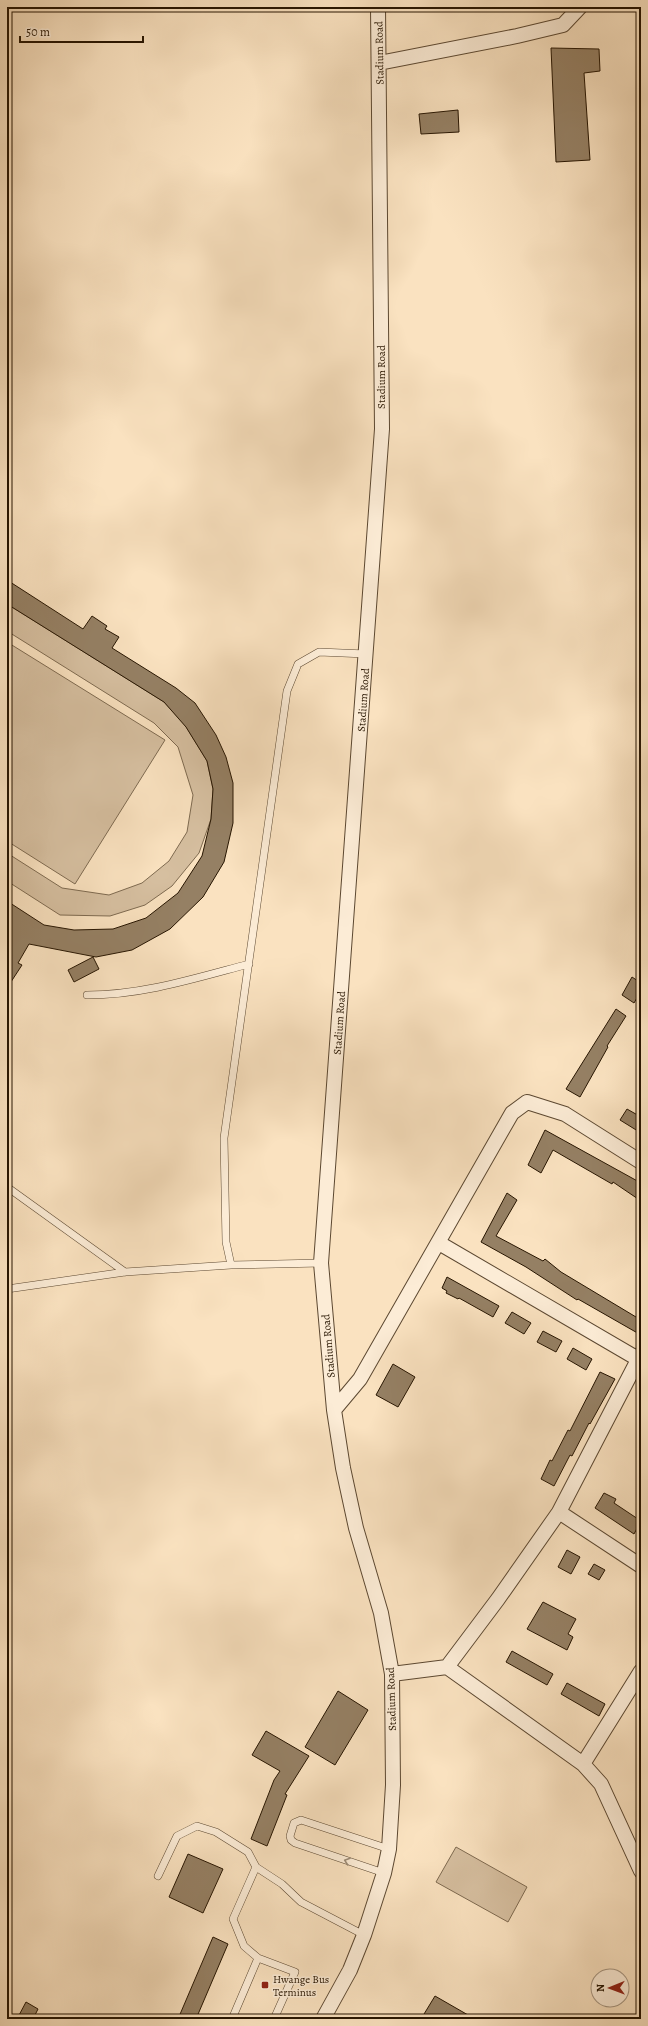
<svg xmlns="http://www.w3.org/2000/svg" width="648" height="2026" viewBox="0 0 648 2026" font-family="Alegreya,serif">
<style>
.green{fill:#d6bfa0;stroke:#7e6a50}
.building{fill:#958064;stroke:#271501}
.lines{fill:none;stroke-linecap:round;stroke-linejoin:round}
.service-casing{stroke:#5c4831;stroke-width:8}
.minor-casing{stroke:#5c4831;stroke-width:16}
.service{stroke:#fcecd6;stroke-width:7}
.minor{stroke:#fcecd6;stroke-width:14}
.oneway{stroke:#9c8b76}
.poi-dot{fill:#8f2418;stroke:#fcecd6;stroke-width:1.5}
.labels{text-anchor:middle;stroke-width:3;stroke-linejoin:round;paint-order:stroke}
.street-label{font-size:11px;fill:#271501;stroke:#fcecd6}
.poi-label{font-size:11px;fill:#271501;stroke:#fcecd6;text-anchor:start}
</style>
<rect width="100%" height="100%" fill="#fae2c0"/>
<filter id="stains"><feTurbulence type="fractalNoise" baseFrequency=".005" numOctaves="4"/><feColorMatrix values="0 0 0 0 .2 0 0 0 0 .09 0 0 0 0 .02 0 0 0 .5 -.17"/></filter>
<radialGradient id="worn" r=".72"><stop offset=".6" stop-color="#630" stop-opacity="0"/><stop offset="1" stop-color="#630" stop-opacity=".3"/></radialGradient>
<!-- green -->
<path class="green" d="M7,604l157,98 21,23 22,36 6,28 -2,30 -12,34 -27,33 -27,19 -35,11 -50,-1 -53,-34v-28l55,35 47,7 33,-12 27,-22 18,-29 6,-37 -15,-48 -24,-24 -147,-92z
M7,642l158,98 -90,144 -68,-43z
M456,1847l71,40 -19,35 -72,-40z"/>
<!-- building -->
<path class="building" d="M551,48l48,1 1,22 -16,2 6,87 -34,2z
M458,110l1,22 -38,2 -2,-20z
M7,580l76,49 9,-13 15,10 -2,3 14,8 -7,11 64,40 19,15 21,32 10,22 7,26v40l-9,39 -21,35 -33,32 -38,21 -36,7 -67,-13 -11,19 4,2 -15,23v-87l37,24 30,5 39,-1 33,-11 32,-25 24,-37 9,-37 2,-30 -6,-28 -21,-34 -22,-25 -157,-98z
M93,957l6,12 -25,13 -6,-12z
M632,977l9,6v8l-7,12 -12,-8z
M616,1009l10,7 -19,30 1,1 -28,50 -14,-8z
M627,1109l14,8v16l-21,-13z
M545,1130l96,53v18l-28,-19 -1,2 -59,-34 -12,23 -13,-8z
M507,1193l10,7 -21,36 47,25 2,-2 16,13 80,48v15l-63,-36 -1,1 -51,-33 -45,-25z
M447,1277l52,29 -6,11 -34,-19 -1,1 -12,-6 1,-2 -5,-3z
M512,1312l19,11 -7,11 -19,-11z
M543,1331l19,10 -6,11 -19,-10z
M573,1348l19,11 -6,11 -19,-11z
M393,1364l22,13 -17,30 -22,-12z
M600,1372l15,7 -25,45 -1,-1 -17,33 -2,-1 -16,31 -13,-7 9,-19 2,1 16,-31 2,1z
M604,1493l12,6 -2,4 27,18 -7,13 -39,-26z
M567,1550l13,7 -9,17 -13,-7z
M594,1564l11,6 -6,10 -11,-6z
M543,1602l33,17 -8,15 5,3 -6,13 -40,-21z
M512,1651l41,23 -6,11 -41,-23z
M567,1683l38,21 -6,12 -38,-22z
M338,1691l30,19 -33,55 -30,-18z
M266,1731l43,25 -24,38 2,1 -20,51 -16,-7 23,-59 6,-9 -28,-16z
M188,1854l35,15 -20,44 -34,-16z
M213,1937l15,7 -32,75h-18z
M435,1996l40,23h-54z
M26,2002l12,7 -5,10h-16z"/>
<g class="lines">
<!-- service casing -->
<g class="service-casing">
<path id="service" d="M87,995c56,0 109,-17 162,-31
M7,1187l118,85
M321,1263l-90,2 -5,-23 -2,-104 63,-447 11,-27 21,-12 47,2
M7,1289l118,-17 106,-7
M384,1873l-89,-30 -4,-3 -1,-4 4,-13 7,-3 88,29
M158,1876l19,-40 20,-10 19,6 32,20 8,15
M232,2019l26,-61
M274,2019l21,-47 -37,-14 -14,-12 -11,-27 23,-52 26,17 19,18 63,33"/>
</g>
<!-- minor casing -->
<g class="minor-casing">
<path id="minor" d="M379,63l138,-27 46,-11 17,-18
M439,1243l199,116
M334,1410l26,-31 152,-266 15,-11 38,12 76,48
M559,1512l82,54
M447,1667l136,97 18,20 40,87
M392,1674l55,-7 51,-68 61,-87 82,-158
M583,1764l58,-93
M323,2019l27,-49 14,-35 20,-62 5,-24 4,-64 -1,-111 -11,-61 -25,-85 -13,-60 -9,-58 -13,-147 61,-834 -4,-422"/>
</g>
<!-- service -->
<use href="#service" class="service"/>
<!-- minor -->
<use href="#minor" class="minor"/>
</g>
<!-- one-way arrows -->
<defs><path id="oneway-chevron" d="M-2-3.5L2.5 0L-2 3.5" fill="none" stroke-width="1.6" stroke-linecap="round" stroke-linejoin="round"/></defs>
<use class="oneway" href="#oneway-chevron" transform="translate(347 1861) rotate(-161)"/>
<!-- markers -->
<rect class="poi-dot" x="261" y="1981" width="8" height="8" rx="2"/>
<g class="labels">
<!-- street labels -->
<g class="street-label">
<text transform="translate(379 53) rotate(-91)" y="4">Stadium Road</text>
<text transform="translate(381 377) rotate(-90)" y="4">Stadium Road</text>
<text transform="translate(363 700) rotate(-86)" y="4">Stadium Road</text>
<text transform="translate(339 1023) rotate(-86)" y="4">Stadium Road</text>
<text transform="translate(328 1346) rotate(-95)" y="4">Stadium Road</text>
<text transform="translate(391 1699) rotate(-92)" y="4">Stadium Road</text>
</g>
<!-- poi labels -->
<g class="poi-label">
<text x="273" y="1983">Hwange Bus<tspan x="273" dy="13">Terminus</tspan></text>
</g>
</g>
<!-- margin -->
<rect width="648" height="2026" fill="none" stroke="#fae2c0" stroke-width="24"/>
<rect x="8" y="8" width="632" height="2010" fill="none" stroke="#271501" stroke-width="2"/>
<rect x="12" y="12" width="624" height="2002" fill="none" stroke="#271501"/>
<!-- north arrow -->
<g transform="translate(610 1988) rotate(269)"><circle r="19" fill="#fcecd6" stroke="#a79681"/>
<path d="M0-3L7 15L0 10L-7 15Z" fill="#8f2418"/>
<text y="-6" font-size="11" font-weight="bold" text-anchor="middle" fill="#271501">N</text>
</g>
<!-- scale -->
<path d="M20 36v6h123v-6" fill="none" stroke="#271501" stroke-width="2"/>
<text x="26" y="36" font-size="12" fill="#271501" stroke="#fcecd6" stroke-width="3" paint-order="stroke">50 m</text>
<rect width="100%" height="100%" filter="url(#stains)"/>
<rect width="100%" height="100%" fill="url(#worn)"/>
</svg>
